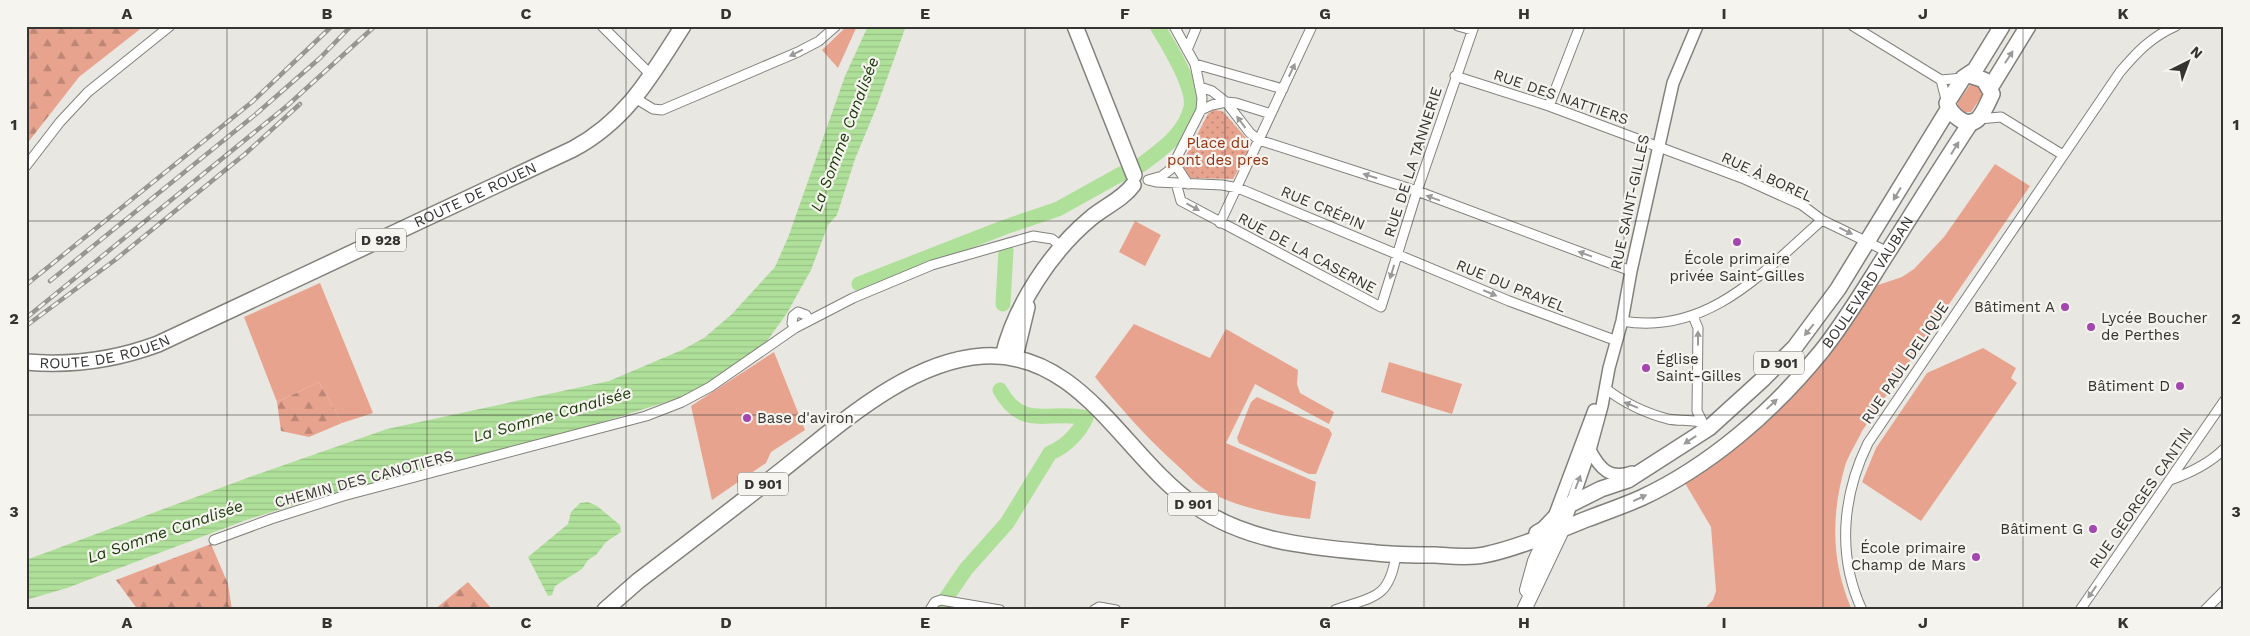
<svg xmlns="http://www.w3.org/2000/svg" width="2250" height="636" viewBox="0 0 2250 636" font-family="'Work Sans',sans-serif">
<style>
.green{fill:#e8a38e}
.forest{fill:url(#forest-firs)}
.park{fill:url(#park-dots)}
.water{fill:url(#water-rules)}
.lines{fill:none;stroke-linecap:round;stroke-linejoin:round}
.river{stroke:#afe09a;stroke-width:15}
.minor-casing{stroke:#82807b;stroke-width:11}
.tertiary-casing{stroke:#82807b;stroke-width:14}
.secondary-casing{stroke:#82807b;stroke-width:16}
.primary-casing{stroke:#82807b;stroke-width:18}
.minor{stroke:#fff;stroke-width:9}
.tertiary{stroke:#fff;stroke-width:11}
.secondary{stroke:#fff;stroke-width:14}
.primary{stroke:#fff;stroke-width:15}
.rail-casing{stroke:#989692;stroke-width:4.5}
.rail{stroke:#f6f4ef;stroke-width:2.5;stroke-dasharray:8;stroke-linecap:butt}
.oneway{fill:#9a9a98}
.grid{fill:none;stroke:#353432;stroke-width:1;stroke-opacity:0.55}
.poi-dot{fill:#a346af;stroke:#f6f4ef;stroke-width:2}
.labels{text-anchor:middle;stroke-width:4.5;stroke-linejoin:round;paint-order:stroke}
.shield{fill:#f6f4ef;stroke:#6f6e6b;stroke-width:1}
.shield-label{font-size:14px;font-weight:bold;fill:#353432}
.street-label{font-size:15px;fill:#353432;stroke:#f6f4ef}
.park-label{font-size:15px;fill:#933212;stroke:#f6f4ef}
.poi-label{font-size:15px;fill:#353432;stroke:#f6f4ef;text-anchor:end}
.water-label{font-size:16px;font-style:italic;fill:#1b3a0a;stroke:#f6f4ef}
.neatline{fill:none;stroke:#353432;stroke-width:2}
.grid-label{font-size:16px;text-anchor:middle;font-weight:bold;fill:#353432}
</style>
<defs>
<pattern id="forest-firs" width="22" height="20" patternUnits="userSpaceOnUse" patternTransform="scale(1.25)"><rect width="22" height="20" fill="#e8a38e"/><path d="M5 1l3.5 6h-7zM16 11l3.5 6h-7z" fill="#bd8675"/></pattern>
<pattern id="park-dots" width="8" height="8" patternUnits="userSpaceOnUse" patternTransform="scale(1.25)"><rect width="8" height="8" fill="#e8a38e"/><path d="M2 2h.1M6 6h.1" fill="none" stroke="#bd8675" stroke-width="1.8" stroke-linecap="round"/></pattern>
<pattern id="water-rules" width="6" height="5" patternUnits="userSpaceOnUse" patternTransform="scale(1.25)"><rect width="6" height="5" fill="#afe09a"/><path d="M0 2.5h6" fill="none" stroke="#97c185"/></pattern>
</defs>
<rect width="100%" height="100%" fill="#e9e7e1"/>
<!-- green -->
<path class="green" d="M847,26h10l-19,42 -16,-18z
M1972,82l10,5v9l-11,16 -10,1 -3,-3v-8z
M1995,164l35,22 -168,245c-5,11 -13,23 -17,35 -14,49 -14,96 7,144h-149l10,-10 3,-9 -5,-64 -29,-49 117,-93 45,-50 27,-44 7,-6 24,-8 12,-8 30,-32z
M1135,221l26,14 -16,31 -26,-14z
M320,283l53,130 -31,10 -23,-41 -42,20 -33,-85z
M1134,324l76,34 16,-29 72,41 -1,14 3,9 34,19 -5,12 -74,-40 -29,59 90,39 -6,37c-35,-4 -76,-12 -106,-30 -9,-6 -18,-16 -26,-23 -30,-27 -57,-57 -83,-89z
M1983,348l33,20 -5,10 6,5 -96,138 -59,-39 14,-34 51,-75z
M774,352l31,78 -34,22 -5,11 -54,37 -21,-94z
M1389,362l73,22 -10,30 -71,-22z
M1257,397l72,32 3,5 -16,40h-7l-70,-31 -2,-5 14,-36z"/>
<!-- forest -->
<path class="forest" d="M26,26h118l-65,51 -53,68z
M319,382l23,41 -33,14 -28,-6 -4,-29z
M211,544l17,40 4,26h-94l-22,-30z
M468,582l25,28h-59z"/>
<!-- park -->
<path class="park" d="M1214,110l8,1 4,4 26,30 -19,34 -42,-1 -7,-4 -2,-11 26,-49z"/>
<!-- water -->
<path class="water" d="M868,26h38l-29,80 -22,53 -18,56 -9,10 -17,45 -24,43 -25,35 -63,42 -14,6 -136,43 -226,57 -77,24 -179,68 -41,12v-40l221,-82 140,-49 222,-48 73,-31 22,-12 28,-24 43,-47 14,-32 56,-159z
M588,502l9,4 23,19 1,7 -15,10 -10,13 -8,5 -6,9 -27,17 -3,9 -4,1 -20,-39 40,-33 3,-12 9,-9z"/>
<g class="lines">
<!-- river -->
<path class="river" d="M1141,165c20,-15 45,-32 50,-58 4,-20 -23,-63 -34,-81
M859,284l146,-57 53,-18 63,-35
M1003,304l3,-54
M938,610l28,-41 41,-46 43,-70c15,-6 29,-20 36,-35 -36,-9 -63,14 -86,-28"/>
<!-- minor casing -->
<g class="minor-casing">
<path id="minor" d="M602,26l49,49
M1458,26l14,4
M1853,26l88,54 22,-2
M1187,50l10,-24
M1195,64l88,25
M1455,76l94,30 193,72 60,27 20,15 66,32
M1941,80l6,23
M1200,87l12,4 14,11 10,1 35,11
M635,98l18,11 9,1 136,-58 21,-11 17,-15
M1549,106l31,-80
M1201,110l11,-5 14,-3 24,31 9,7 158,51 214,80
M1979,119l22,-2 62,38
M1175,164l13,20
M26,166l34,-44 28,-30 82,-66
M1148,180l8,2 66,3 16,3 271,113 108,40
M1148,180l14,-4 9,-7 30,-59 1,-12 -7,-34 -21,-38
M1176,183l5,18 200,106 36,-116 57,-165
M1220,223l92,-197
M1693,316l5,12 -1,83 5,10
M1622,321c86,15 142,-50 200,-101
M795,328l-3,-5 1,-7 5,-4 8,3 3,5
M1605,388c19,15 40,25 63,31 15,3 29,-2 41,9
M2170,480c20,-7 39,-16 54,-31
M214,540l57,-21 72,-23 303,-80 36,-14 28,-15 85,-59 58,-30 79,-33 101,-29 19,3 10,8
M930,610l5,-8 6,-2 59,10
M1094,610l5,-3 17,3
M1335,610c38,-14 54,-10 61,-55
M1862,610c-25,-54 -20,-114 6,-167l252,-371c17,-20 31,-35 56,-46
M2080,610l144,-209
M2205,610l19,-19"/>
</g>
<!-- tertiary casing -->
<g class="tertiary-casing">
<path id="tertiary" d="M1590,450c10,19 20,30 42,22
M1555,514l39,-104
M1563,528l27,-78 12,-44 7,-38 13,-47 9,-50 42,-188 24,-57"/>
</g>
<!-- secondary casing -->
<g class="secondary-casing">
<path id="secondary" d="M1527,590l8,-29 13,-29
M1524,610l39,-82"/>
</g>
<!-- primary casing -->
<g class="primary-casing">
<g id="primary">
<path d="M1075,26l59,149"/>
<path d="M1969,75l15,5 8,14c-4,8 -8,19 -14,25 -12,11 -28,-6 -31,-16l16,-25 12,-8 27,-44"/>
<path d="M1990,88l38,-62"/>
<path d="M1003,356c12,-50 48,-105 88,-138 13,-11 32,-19 42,-33"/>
<path d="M1015,357l12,-50"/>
<path id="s1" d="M26,362c46,4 89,-2 132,-18l415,-195c54,-29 78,-73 110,-123"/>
<path d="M1537,533l7,-4 21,-22 36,-18 27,-9 81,-52 54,-49 32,-32 43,-58 111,-181"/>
<path id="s2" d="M605,610l33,-29c46,-35 93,-71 139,-107 59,-46 129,-113 206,-118 98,-6 141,100 211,149 54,38 118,42 182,48 20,2 39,2 59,2 16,1 33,3 49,0 34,-7 70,-23 103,-36 18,-7 36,-13 54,-21 69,-32 132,-87 180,-146 24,-30 44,-64 65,-97 28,-44 56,-89 85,-133"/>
</g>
</g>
<!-- minor -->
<use href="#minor" class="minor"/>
<!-- tertiary -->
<use href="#tertiary" class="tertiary"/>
<!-- secondary -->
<use href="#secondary" class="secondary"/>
<!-- primary -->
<use href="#primary" class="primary"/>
<!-- rail casing -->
<g class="rail-casing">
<path id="rail" d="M256,114l64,-56 31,-32
M50,281l211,-171
M26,285l226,-183 80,-76
M26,318l262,-213 87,-79
M26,326l89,-66 130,-106 55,-50"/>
</g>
<!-- rail -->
<use href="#rail" class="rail"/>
</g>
<!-- one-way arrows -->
<defs><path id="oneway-solid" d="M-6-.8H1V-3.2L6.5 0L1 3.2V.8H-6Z" transform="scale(1.25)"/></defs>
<g class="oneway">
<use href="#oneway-solid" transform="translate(796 53) rotate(154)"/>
<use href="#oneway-solid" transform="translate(2009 57) rotate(-57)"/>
<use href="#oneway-solid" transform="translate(1292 70) rotate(-65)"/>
<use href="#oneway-solid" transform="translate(1241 122) rotate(-126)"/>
<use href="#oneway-solid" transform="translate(1955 148) rotate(-58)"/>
<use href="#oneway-solid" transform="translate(1370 176) rotate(-162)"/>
<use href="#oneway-solid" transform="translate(1897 194) rotate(121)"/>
<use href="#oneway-solid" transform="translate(1433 198) rotate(-160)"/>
<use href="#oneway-solid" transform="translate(1193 207) rotate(29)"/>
<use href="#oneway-solid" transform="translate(1846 231) rotate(26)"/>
<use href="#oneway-solid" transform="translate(1585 254) rotate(-160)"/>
<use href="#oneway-solid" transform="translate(1392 272) rotate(107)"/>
<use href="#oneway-solid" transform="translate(1490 293) rotate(23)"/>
<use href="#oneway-solid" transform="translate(1809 330) rotate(129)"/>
<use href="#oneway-solid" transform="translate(1698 338) rotate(-90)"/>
<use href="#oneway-solid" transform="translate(1772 404) rotate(-43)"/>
<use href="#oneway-solid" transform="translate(1631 405) rotate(-158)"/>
<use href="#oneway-solid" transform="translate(1690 440) rotate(147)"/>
<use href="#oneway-solid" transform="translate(1578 482) rotate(-69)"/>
<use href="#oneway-solid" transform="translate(1640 498) rotate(-25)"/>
<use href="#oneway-solid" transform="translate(2092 592) rotate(125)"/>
</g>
<!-- grid -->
<path class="grid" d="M227,26v584M427,26v584M626,26v584M826,26v584M1025,26v584M1225,26v584M1424,26v584M1624,26v584M1823,26v584M2023,26v584M26,221h2198M26,415h2198"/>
<!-- markers -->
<g class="poi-dot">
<circle cx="1737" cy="242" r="5"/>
<circle cx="2065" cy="307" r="5"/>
<circle cx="2091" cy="327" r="5"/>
<circle cx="1646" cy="368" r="5"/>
<circle cx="2180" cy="386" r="5"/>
<circle cx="747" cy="418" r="5"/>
<circle cx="2093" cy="529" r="5"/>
<circle cx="1976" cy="557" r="5"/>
</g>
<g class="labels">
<!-- shield labels -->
<g class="shield">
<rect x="356" y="228.5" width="50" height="23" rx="4"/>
<rect x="1754" y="351.5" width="50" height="23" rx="4"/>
<rect x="738" y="472.5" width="50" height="23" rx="4"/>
<rect x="1168" y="492.5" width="50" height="23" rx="4"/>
</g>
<g class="shield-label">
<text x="381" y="245">D 928</text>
<text x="1779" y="368">D 901</text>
<text x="763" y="489">D 901</text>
<text x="1193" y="509">D 901</text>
</g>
<!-- street labels -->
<g class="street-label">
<text transform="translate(1561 97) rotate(19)" y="5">RUE DES NATTIERS</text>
<text transform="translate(1413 162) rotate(-72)" y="5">RUE DE LA TANNERIE</text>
<text transform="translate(1767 177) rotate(25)" y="5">RUE À BOREL</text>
<text dy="5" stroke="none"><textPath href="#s1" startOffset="485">ROUTE DE ROUEN</textPath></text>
<text transform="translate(1630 202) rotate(-78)" y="5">RUE SAINT-GILLES</text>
<text transform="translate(1323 208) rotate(23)" y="5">RUE CRÉPIN</text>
<text transform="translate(1307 253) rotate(28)" y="5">RUE DE LA CASERNE</text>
<text dy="5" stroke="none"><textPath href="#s2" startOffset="1511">BOULEVARD VAUBAN</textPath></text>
<text transform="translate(1511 286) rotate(22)" y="5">RUE DU PRAYEL</text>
<text dy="5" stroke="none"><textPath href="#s1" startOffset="80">ROUTE DE ROUEN</textPath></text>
<text transform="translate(1905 363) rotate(-56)" y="5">RUE PAUL DELIQUE</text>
<text transform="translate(364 479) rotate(-15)" y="5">CHEMIN DES CANOTIERS</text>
<text transform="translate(2141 498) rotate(-55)" y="5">RUE GEORGES CANTIN</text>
</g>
<!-- park labels -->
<g class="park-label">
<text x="1218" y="148">Place du<tspan x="1218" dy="17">pont des pres</tspan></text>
</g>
<!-- poi labels -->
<g class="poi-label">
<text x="1737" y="264" text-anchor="middle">École primaire<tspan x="1737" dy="17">privée Saint-Gilles</tspan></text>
<text x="2055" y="312">Bâtiment A</text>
<text x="2101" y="323" text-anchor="start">Lycée Boucher<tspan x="2101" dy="17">de Perthes</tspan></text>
<text x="1656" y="364" text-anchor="start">Église<tspan x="1656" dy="17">Saint-Gilles</tspan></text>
<text x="2170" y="391">Bâtiment D</text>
<text x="757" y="423" text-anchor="start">Base d'aviron</text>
<text x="2083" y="534">Bâtiment G</text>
<text x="1966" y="553">École primaire<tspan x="1966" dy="17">Champ de Mars</tspan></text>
</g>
<!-- water labels -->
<g class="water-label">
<text transform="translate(844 134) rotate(-69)" y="6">La Somme Canalisée</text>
<text transform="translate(552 414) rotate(-16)" y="6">La Somme Canalisée</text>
<text transform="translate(165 531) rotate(-19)" y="6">La Somme Canalisée</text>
</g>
</g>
<!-- border -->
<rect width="2250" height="636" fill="none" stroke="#f6f4ef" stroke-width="55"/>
<!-- north arrow -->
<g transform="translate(2188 62) rotate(42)" stroke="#f6f4ef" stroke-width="4" paint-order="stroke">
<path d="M0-4L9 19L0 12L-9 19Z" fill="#353432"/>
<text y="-8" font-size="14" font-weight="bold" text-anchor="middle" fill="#353432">N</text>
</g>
<rect x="28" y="28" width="2194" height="580" class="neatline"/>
<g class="grid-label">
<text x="127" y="19">A</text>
<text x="327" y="19">B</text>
<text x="526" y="19">C</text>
<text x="726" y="19">D</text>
<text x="925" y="19">E</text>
<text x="1125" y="19">F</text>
<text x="1325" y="19">G</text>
<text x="1524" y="19">H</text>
<text x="1724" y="19">I</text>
<text x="1923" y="19">J</text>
<text x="2123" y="19">K</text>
<text x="14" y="130">1</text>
<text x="2236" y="130">1</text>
<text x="14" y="324">2</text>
<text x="2236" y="324">2</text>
<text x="14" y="517">3</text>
<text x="2236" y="517">3</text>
<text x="127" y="628">A</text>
<text x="327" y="628">B</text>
<text x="526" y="628">C</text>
<text x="726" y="628">D</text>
<text x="925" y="628">E</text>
<text x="1125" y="628">F</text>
<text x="1325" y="628">G</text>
<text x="1524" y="628">H</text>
<text x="1724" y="628">I</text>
<text x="1923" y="628">J</text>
<text x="2123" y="628">K</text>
</g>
</svg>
